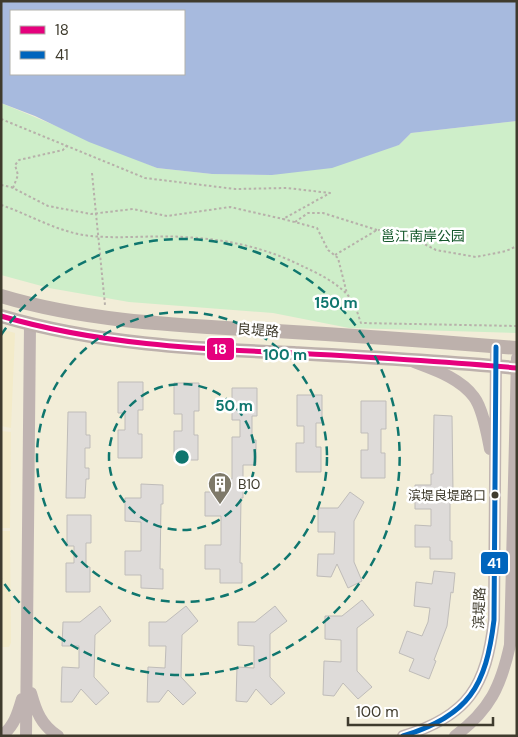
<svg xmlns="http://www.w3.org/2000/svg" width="518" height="737" viewBox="0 0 518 737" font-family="'DM Sans','Noto Sans SC',sans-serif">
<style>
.built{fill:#f3ebc9}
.green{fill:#ceeec9}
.water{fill:#a7bade;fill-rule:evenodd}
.building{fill:#dedbd9;stroke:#bfbcb9}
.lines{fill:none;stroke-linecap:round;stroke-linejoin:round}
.path{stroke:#b7b0aa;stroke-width:2;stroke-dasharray:2.5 2.5;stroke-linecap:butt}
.tertiary{stroke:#bfb3b1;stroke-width:12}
.secondary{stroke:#bdb1ac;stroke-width:14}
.bus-1-casing{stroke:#fff;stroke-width:9}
.bus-2-casing{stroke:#fff;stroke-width:9}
.bus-1{stroke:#e5007d;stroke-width:5}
.bus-2{stroke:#0065bd;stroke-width:5}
.ring{fill:none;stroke:#0f766e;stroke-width:2.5;stroke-dasharray:9 6}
.bus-dot{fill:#3f3b2d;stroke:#fff;stroke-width:2}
.labels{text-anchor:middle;stroke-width:5;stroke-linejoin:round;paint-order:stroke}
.bus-label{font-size:13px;fill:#3f3b2d;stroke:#fff;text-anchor:end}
.park-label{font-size:14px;fill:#15582b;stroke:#fff}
.street-label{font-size:14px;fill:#3f3b2d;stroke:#fff}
.poi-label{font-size:14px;fill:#3f3b2d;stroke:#fff;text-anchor:start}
.centre{fill:#0f766e;stroke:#fff;stroke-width:2.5}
.ring-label{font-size:15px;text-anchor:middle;font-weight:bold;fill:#0f766e;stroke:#fff;stroke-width:5;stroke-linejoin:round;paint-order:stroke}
.line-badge{stroke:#fff;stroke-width:2}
.badge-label{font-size:14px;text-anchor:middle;font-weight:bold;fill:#fff}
</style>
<rect width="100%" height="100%" fill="#f2edd8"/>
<!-- built -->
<path class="built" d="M1,329l14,4 -4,95 -10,-2z
M1,431l10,1 -1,96h-9z
M1,531h9l1,112 -2,4h-8z"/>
<!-- green -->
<path class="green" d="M1,103l156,65 55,6 60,1 127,-30 12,-12 106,-12v212l-168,-5 -76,-15 -144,-11 -80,-14 -48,-13z"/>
<!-- water -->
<path class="water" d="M1,1h516v120l-106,12 -12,12 -67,23 -60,7 -60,-1 -55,-6 -68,-26 -54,-26 -34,-13zM11,11h173v63h-173z"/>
<!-- building -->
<path class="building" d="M118,382h25v28h-5v24h4v24h-24v-28h7v-17h-7z
M174,383h25v28h-5v24h4v25h-24v-29h8v-17h-8z
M232,388h25v28h-5v24h4v25h-13v33h-2l-1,65h2v20h-22v-14h-15v-24h16v-29h-16v-24h16v-13h11v-42h8v-17h-8z
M297,395h25v28h-6v24h5v25h-25v-29h8v-17h-7z
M361,401h25v28h-5v24h4v25h-24v-28h7v-17h-7z
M68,412h18v23h4v13h-5v20h4v11h-3l-1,19h-19z
M434,415l18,1 1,76h-3v49h2v18h-22v-12h-15v-22l16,1v-17h-16v-24h16v-11h2z
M141,484l22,1v19h-2l-1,65h3v20l-22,-1v-13h-16v-24h16v-29l-16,-1v-23h16z
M350,492l14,10 -10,19v41l8,19 -14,7 -11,-24 -6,13 -14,-1 1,-22h16l1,-22h-17v-24h20z
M67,515h24v28h-5v24h4v25h-24v-29h8v-17h-7z
M434,571l21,2 -2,20 -2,-1 -4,34 -13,34 2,1 -7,18 -20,-8 5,-12 -15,-6 8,-22 15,5 6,-14 2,-14 -16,-2 2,-24 16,2z
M362,600l12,15 -17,13v43l15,16 -14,12 -15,-16 -9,13 -11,-1 1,-34 17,1v-22l-16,-1v-23h17z
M100,606l11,15 -16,14 -1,42 15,16 -13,12 -15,-16 -9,13h-11l1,-35 17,1v-22h-17l1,-24h17z
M186,606l12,15 -16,14 -1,42 15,16 -13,12 -15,-15 -9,12h-12l1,-35 17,1 1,-22h-17v-24h17z
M275,606l12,15 -17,13v43l15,16 -14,12 -15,-16 -9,13 -11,-1 1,-34 17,1v-22l-16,-1v-23h17z"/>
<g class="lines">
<!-- path -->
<path class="path" d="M1,119l144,59 90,11 52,-1 43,5 -47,26 34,9 11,22 10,8 9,36
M92,173l13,132
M1,185l10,2 37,19 43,8 42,-5 34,7 63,-9 53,12
M13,188l5,-13 -3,-10 4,-5 44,-10 4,-5
M1,205c30,10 58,28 90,31 30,3 61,-1 92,1 42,2 82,10 121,30 18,8 41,20 51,38 2,6 4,13 6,18l156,3
M295,222l13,-9h15l54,17
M335,255l42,-25 24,2 35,18 40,7 30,-6 11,-5"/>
<!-- tertiary -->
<path class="tertiary" d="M414,362c21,8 46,16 60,35 9,12 13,37 16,52
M31,693c5,18 10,32 27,43
M1,736c13,-9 17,-23 21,-37
M26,736l4,-411
M403,736c66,-20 83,-50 91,-116l2,-273
M455,736c35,-26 46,-50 55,-91l7,-287"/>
<!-- secondary -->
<path class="secondary" d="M1,296c83,25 173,29 259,34 86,5 171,11 257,18
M1,316c95,28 195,33 293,37 74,4 149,8 223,15"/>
<!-- bus-1 casing -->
<g class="bus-1-casing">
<path id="bus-1" d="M1,316c95,28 195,33 293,37 74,4 149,8 223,15"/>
</g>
<!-- bus-2 casing -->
<g class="bus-2-casing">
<path id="bus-2" d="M403,736c66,-20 83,-50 91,-116l2,-273"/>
</g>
<!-- bus-1 -->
<use href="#bus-1" class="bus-1"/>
<!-- bus-2 -->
<use href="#bus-2" class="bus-2"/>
</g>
<!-- distance rings -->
<g class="ring">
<circle cx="182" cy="457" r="73"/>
<circle cx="182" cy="457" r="145"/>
<path d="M1 335A218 218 0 1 1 1 579"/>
</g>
<!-- icons -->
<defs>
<g id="building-pin" transform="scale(1.25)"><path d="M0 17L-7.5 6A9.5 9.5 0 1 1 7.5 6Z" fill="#7e7969" stroke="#fff"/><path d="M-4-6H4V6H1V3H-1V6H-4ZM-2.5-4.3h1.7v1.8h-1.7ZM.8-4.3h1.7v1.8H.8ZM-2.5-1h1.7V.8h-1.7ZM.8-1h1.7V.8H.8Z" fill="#fff"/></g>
</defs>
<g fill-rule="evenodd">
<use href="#building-pin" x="220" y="484"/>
</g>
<!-- markers -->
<circle class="bus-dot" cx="495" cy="495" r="4.5"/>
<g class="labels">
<!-- bus labels -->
<g class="bus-label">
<text x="486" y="500">滨堤良堤路口</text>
</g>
<!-- park labels -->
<g class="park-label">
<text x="423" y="241">邕江南岸公园</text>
</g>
<!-- street labels -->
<g class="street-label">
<text transform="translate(258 330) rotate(4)" y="5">良堤路</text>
<text transform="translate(479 608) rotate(-88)" y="5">滨堤路</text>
</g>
<!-- poi labels -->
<g class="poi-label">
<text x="238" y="489">B10</text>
</g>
</g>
<circle cx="182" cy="457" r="8" class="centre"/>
<g class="ring-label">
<text x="336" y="308">150 m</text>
<text x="285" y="360">100 m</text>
<text x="234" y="411">50 m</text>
</g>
<g class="line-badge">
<rect x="206" y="337" width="29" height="24" rx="5" fill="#e5007d"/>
<rect x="480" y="551" width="29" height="24" rx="5" fill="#0065bd"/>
</g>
<g class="badge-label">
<text x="220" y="354">18</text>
<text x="494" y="568">41</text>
</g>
<!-- border -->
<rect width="518" height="737" fill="none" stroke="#3f3b2d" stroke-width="5"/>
<!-- legend -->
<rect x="10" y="10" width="175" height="65" fill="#ffffff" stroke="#b2b1ab"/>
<rect x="20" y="26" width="25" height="8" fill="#e5007d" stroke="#b2b1ab"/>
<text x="55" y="35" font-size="15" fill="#3f3b2d">18</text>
<rect x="20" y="51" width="25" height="8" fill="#0065bd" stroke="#b2b1ab"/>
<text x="55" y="60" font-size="15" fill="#3f3b2d">41</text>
<!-- scale -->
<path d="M348 717v8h145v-8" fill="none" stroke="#3f3b2d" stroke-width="2.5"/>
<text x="356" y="717" font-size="15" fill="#3f3b2d" stroke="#ffffff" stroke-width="4" paint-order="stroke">100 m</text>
</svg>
